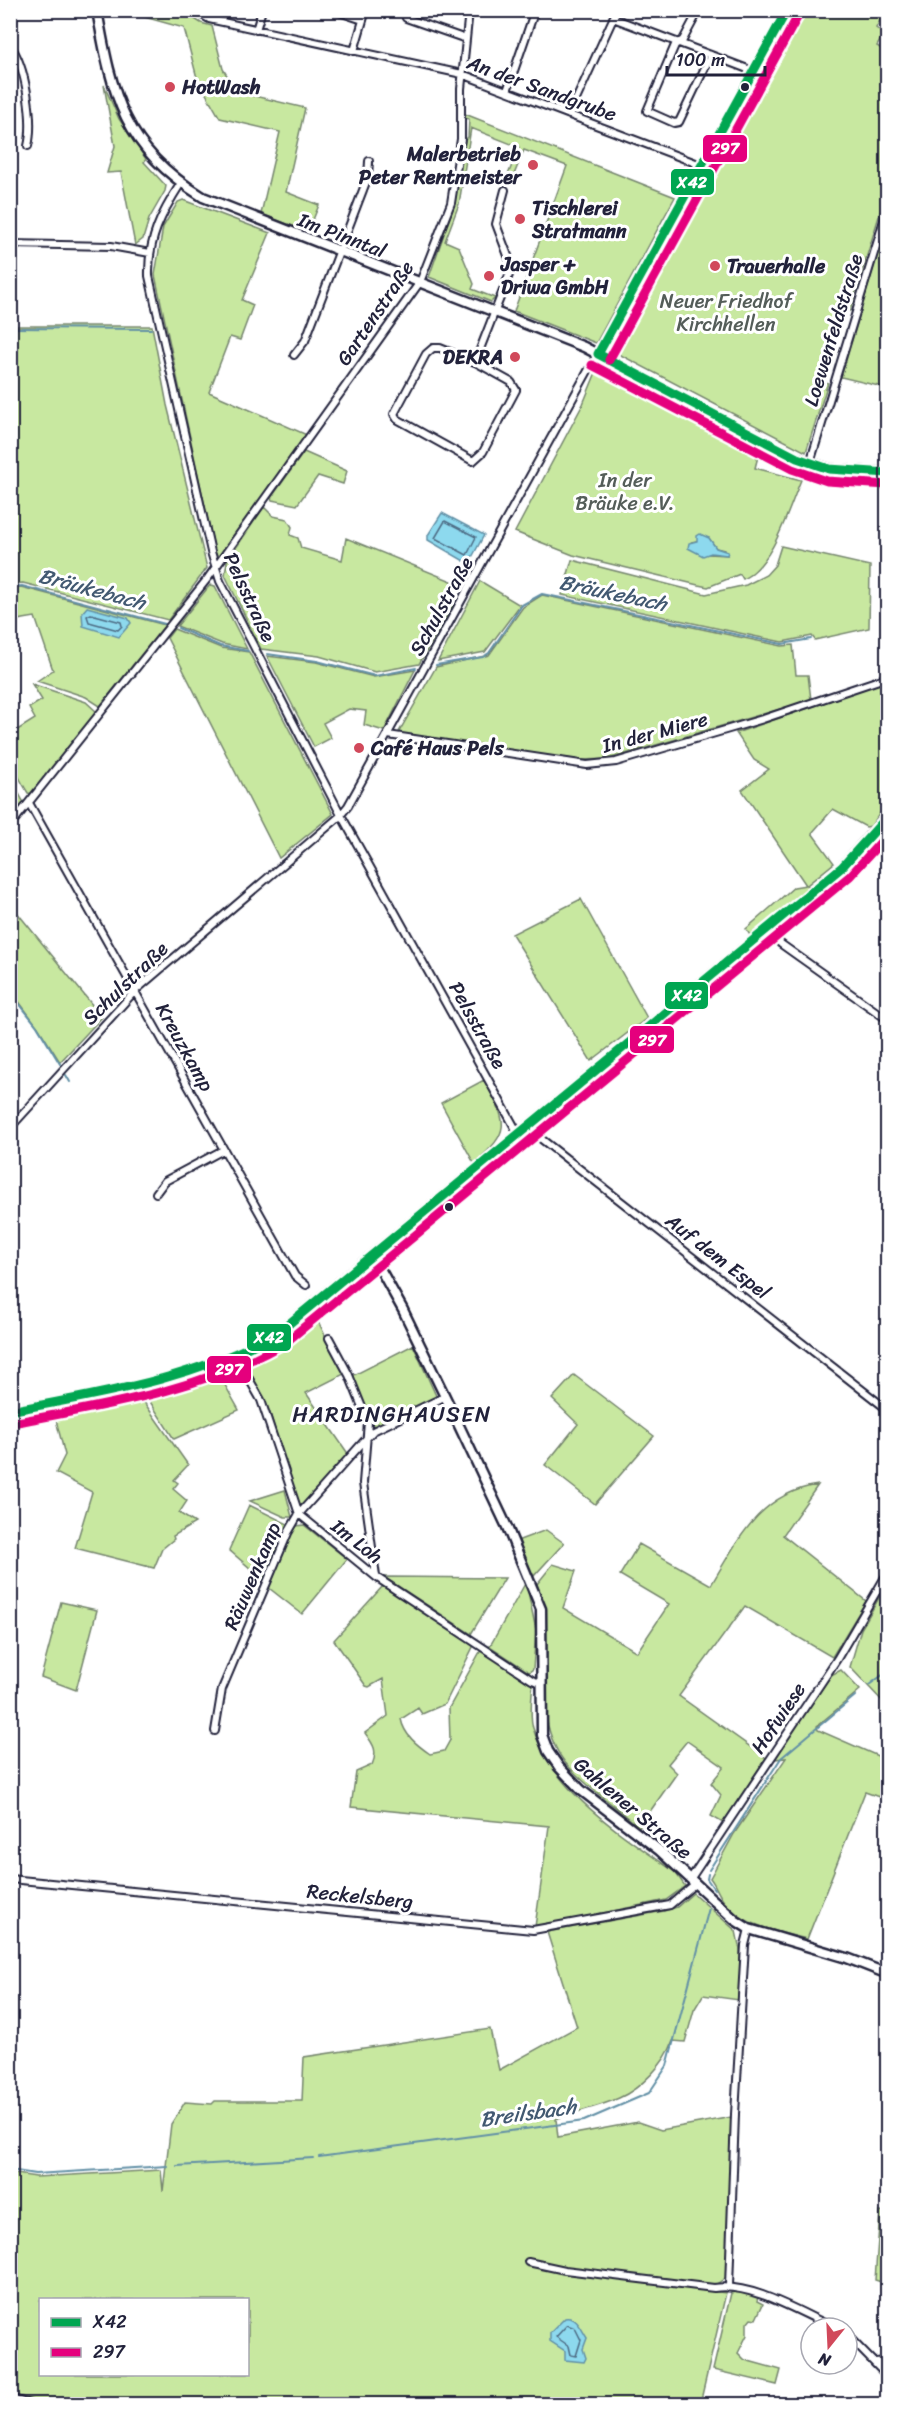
<svg xmlns="http://www.w3.org/2000/svg" width="898" height="2415" viewBox="0 0 898 2415" font-family="Sriracha,sans-serif">
<style>
.green{fill:#c8e8a0;stroke:#75856e;stroke-width:1.5;fill-rule:evenodd}
.water{fill:#8dd9ee;stroke:#6290a6;stroke-width:1.5}
.lines{fill:none;stroke-linecap:round;stroke-linejoin:round}
.shore{stroke:#4d6b83;stroke-width:1.5}
.stream{stroke:#6290a6;stroke-width:2}
.street-casing{stroke:#22223b;stroke-width:10}
.secondary-casing{stroke:#22223b;stroke-width:13}
.street{stroke:#fff;stroke-width:6}
.secondary{stroke:#fff;stroke-width:8}
.bus-1-casing{stroke:#fff;stroke-width:14}
.bus-2-casing{stroke:#fff;stroke-width:14}
.bus-1{stroke:#00a651;stroke-width:9}
.bus-2{stroke:#e5007d;stroke-width:9}
.poi-dot{fill:#d1495b;stroke:#fff;stroke-width:2}
.bus-dot{fill:#22223b;stroke:#fff;stroke-width:2}
.labels{text-anchor:middle;stroke-width:6;stroke-linejoin:round;paint-order:stroke}
.poi-label{font-size:20px;font-weight:bold;fill:#22223b;stroke:#fff;text-anchor:start}
.street-label{font-size:20px;fill:#22223b;stroke:#fff}
.park-label{font-size:20px;fill:#545d59;stroke:#fff}
.water-label{font-size:21px;font-style:italic;fill:#425971;stroke:#fff}
.quarter-label{font-size:22px;letter-spacing:1.5px;fill:#22223b;stroke:#fff}
.line-badge{stroke:#fff;stroke-width:2}
.badge-label{font-size:16px;text-anchor:middle;font-weight:bold;fill:#fff}
</style>
<rect width="100%" height="100%" fill="#fff"/>
<filter id="ink" filterUnits="userSpaceOnUse"><feTurbulence type="fractalNoise" baseFrequency=".0167" numOctaves="2"/><feDisplacementMap in="SourceGraphic" scale="12" xChannelSelector="R" yChannelSelector="G"/><feConvolveMatrix kernelMatrix="1 2 1 2 8 2 1 2 1" color-interpolation-filters="sRGB"/></filter>
<g filter="url(#ink)">
<!-- green -->
<path class="green" d="M136,11h46l19,12 11,3 11,43 14,23 68,16 -19,84 33,13 -11,27 -47,-18 19,-82 -60,-14 -23,-40 -13,-50 -43,-12z
M796,11h89l-9,17 8,6 -7,12 11,7 -1,137 -37,121 -7,-1 -21,71 6,2 -22,69 -197,-103z
M104,85l15,34 27,40 -2,3 22,24 -1,5 -16,28 -6,20 -8,6 -14,-73 -14,1 8,-27z
M465,114l210,83 -79,146 -82,-32 53,-145 -43,-16 -13,32 -5,-2 13,-33 -48,-19 -12,76 -14,37 14,6 15,37 -2,5 23,9 -4,4 -62,-25 23,-66 13,-71 3,-3 1,-18 -5,-1z
M183,200l87,33 -28,67 11,5 -13,35 -10,-3 -21,55 98,43 -88,121 -4,-3 -60,-278 8,-48 15,-25z
M887,223l1,165h-1l-46,-11z
M11,326h141l15,79 40,163 -39,52 -145,-37 -12,1z
M599,365l162,80 -6,23 46,12c-13,30 -28,85 -58,99l-3,-5 -32,13 -10,-2 -125,-30 -58,-23 68,-128zM709,538l7,10 8,2 3,5 -20,-1 -15,-12z
M304,452l43,19 -4,13 -25,-8 -21,29 -25,-5 -1,-2z
M264,507l9,9 14,3 5,8 -2,8 8,3 3,10 41,12 4,-22 108,44 1,20 -36,62 -44,8 -56,-16 -58,-7 -36,-74 2,-14z
M781,546l89,20 -1,62 -54,12 -3,-4 -30,6 -220,-47 10,-35 134,34 40,-9 20,-10 9,-10z
M480,581l40,24 -35,47 -47,9z
M210,585l5,1 32,63 -25,-5 -45,-18z
M21,587l144,38 -65,81 -14,-9 -49,-16 16,-11 -18,-53 -24,4v-33z
M542,595l240,51 11,-1 3,30h12l3,25 -203,59 -27,1 -182,-24v-4l37,-65 53,-12 34,-48z
M174,629l47,19 28,4 84,162 -54,44 -112,-220z
M267,656l49,6 58,15 41,-7 -31,61 -20,-6 2,-14 -17,-2 -26,14 8,15 -17,9z
M887,681v122l-16,23 -5,1 -33,-18 -21,24 22,30 -27,22 5,3 -61,49 -5,-8 48,-42 12,-2 -64,-95 27,-21 -15,-9 -18,-27z
M32,684l54,18 11,10 -64,82 -5,-1c-15,-25 -17,-29 -17,-59l24,-15 -6,-11 13,-8z
M11,779l13,24 -13,17h-1z
M581,899l66,119 -56,43 -79,-127z
M11,905l91,112 -42,45 -22,-35 -27,-36z
M484,1080c23,43 29,50 -10,83l-33,-60z
M316,1317l28,57 -38,19 43,62 -46,50 -5,-1 -29,-94 -22,-45 21,-10z
M413,1345l24,53 -60,28 -5,-1 -20,-49z
M574,1375l80,61 -59,68 -50,-39 33,-41 -26,-25z
M221,1378l18,32 -65,29 -27,-42z
M141,1398l47,67 -14,15 4,3 -5,6 14,12 -8,12 16,10 -22,13 1,3 -12,10 -8,19 -79,-20 17,-56 -36,-19 9,-18 -10,-39z
M818,1485l-35,50 83,66 -34,56 -87,-51 -66,90 87,62 -43,65 -12,-7 10,-21 -10,-12 13,-16 -37,-26 -19,23 9,9 -38,54c-22,-20 -50,-38 -70,-60 -42,-45 -17,-127 -32,-183l16,-20 23,7 -13,37 74,44 32,-48 -49,-29 19,-31 72,41c27,-45 49,-92 107,-100z
M285,1490l7,27h-7l-35,-16z
M249,1505l39,19 -24,56 -35,-30z
M304,1525l43,34 -45,55 -33,-26 23,-56 4,-6z
M546,1530l18,13 -32,35 -15,-37z
M384,1577l121,1 -34,56z
M526,1582l10,48 -3,39 -4,3 -39,-26z
M887,1584l1,122h-1l-37,-39 11,-38z
M383,1586l91,59 -29,59 -23,10 -4,-6 -17,11c3,16 16,26 29,35l14,-3 6,-11 -1,-32 32,-58 52,32c-1,14 -4,33 0,46 21,66 89,106 142,144l10,14 -19,14 -131,27 14,-101 -198,-19 5,-35 16,-7c6,-14 2,-20 -7,-32l23,-17 -5,-37 -14,8 -3,-1 -32,-46z
M61,1602l36,8 -21,80 -35,-13z
M841,1670l19,20 -43,36 1,4 69,30v15l-8,22 -14,-5 -58,147c-28,-7 -70,-14 -86,-42 -4,-6 -6,-13 -11,-19l24,-44 52,-76 -12,1 57,-84z
M693,1893l43,38 4,19 -1,50 -36,-5 -9,15 -9,32 -12,-1c-7,22 -33,48 -54,57 -20,9 -43,13 -63,21l2,18 80,-15 23,8 71,-13 -5,160 -12,8 -159,-19 -27,-7 2,7 195,27 -26,111h-689l-1,-231 26,4 125,-7 2,21 8,-67 14,-22 27,2 3,-3h87l2,-44 186,-28 9,41 78,-43 -30,-95 117,-21 13,-4zM40,2300h208v74h-208z
M880,2212l7,1v71l-12,-4z
M740,2291l18,6 -1,4 6,3 -7,15 -5,-1 -4,5v12l-9,18 7,7 36,10 -4,15 -64,-15 18,-77z"/>
<!-- water -->
<path class="water" d="M442,513l42,22 -14,26h-6l-36,-21v-5z
M700,534l9,4 7,10 12,4 -1,3 -16,-2 -8,3 -15,-8 1,-5 8,-2v-5z
M87,607l41,11 3,5 -12,14 -36,-11 -1,-13z
M565,2318c12,-2 16,11 22,20l-4,11 3,9 -2,4 -19,-2v-9l-15,-10v-8z"/>
<g class="lines">
<!-- shore -->
<path class="shore" d="M445,521l31,16 -9,18 -32,-17z
M91,614l30,8 1,4 -4,4 -29,-8 -2,-6z
M567,2325l8,3 6,12 -5,16 -5,-1 -2,-9 -13,-9z"/>
<!-- stream -->
<path class="stream" d="M10,328l141,1
M10,587l12,-1 143,38
M178,628l42,18 28,5
M267,654l50,7 58,15 41,-8
M436,665l47,-8 6,-4 33,-48 20,-11 240,50 29,-5
M10,992l27,34 23,38
M66,1075l4,7
M869,1685l19,-14
M709,1870l72,-112 74,-62
M708,1874l-1,5 7,10
M319,2157l265,-36 65,-28 18,-27 42,-158
M177,2166l136,-8
M10,2170l25,4 132,-8"/>
<!-- street casing -->
<g class="street-casing">
<path id="street" d="M194,10l15,9 253,55 239,91
M333,10l30,10
M404,10l2,8 60,21
M699,10l-16,30 -8,5 -28,66 27,12 5,-1 32,-67
M613,18l140,53
M256,30l6,-20
M10,45c16,21 24,76 18,101
M354,51l12,-41
M507,91l28,-81
M569,115l48,-105
M181,183c-20,31 -33,56 -32,93l62,276 9,29 121,234 178,320
M10,244l101,2 39,7
M294,355l11,-14 63,-164 1,-16
M475,362l36,20 5,8 -33,62 -10,9 -76,-42 -3,-5 32,-60 7,-6h7l35,14 36,-92 -1,-9 -14,-37 9,-34
M810,463l78,-256
M388,735l199,30 29,-3 147,-43 125,-42
M29,803l266,473 11,9
M10,826l198,-248 212,-296 31,-79 10,-64v-50l8,-79
M768,930l13,14 107,76
M530,1126l10,12 348,272
M10,1128l125,-137 204,-174 9,-11 439,-796
M156,1193l9,-12 58,-31
M329,1338l20,37 19,47 -5,61 13,93
M236,1356l25,44 38,114 77,63 156,103 9,3
M215,1731l7,-42 66,-156 11,-19 74,-83 71,-34
M691,1878l146,-219 51,-87
M10,1879l523,51 137,-25 26,-22
M528,2262l37,8 149,18c37,-6 87,25 121,40
M729,2286l6,-172 10,-169 4,-16
M847,2335l41,42
M875,2362l13,-1
M10,2398l20,6"/>
</g>
<!-- secondary casing -->
<g class="secondary-casing">
<path id="secondary" d="M97,10c15,86 27,138 106,187l381,150 213,111 32,11 59,4
M373,1256l30,54 51,105 53,112 34,82 1,126 6,16 11,16 22,23 78,60 76,70 14,9 98,29 41,16
M10,1411c92,-18 189,-28 269,-79l563,-465 46,-52"/>
</g>
<!-- street -->
<use href="#street" class="street"/>
<!-- secondary -->
<use href="#secondary" class="secondary"/>
<!-- bus-1 casing -->
<g class="bus-1-casing">
<path id="bus-1" d="M598,354l189,-344
M598,354l199,104 32,11 59,4
M10,1411c94,-18 185,-32 269,-79l563,-465 46,-51"/>
</g>
<!-- bus-2 casing -->
<g class="bus-2-casing">
<path id="bus-2" d="M609,360l189,-344
M592,365l200,104 35,12 60,4
M12,1423c95,-18 189,-32 274,-81l564,-466 38,-42"/>
</g>
<!-- bus-1 -->
<use href="#bus-1" class="bus-1"/>
<!-- bus-2 -->
<use href="#bus-2" class="bus-2"/>
</g>
</g>
<!-- markers -->
<g class="poi-dot">
<circle cx="170" cy="87" r="6"/>
<circle cx="533" cy="165" r="6"/>
<circle cx="520" cy="219" r="6"/>
<circle cx="715" cy="266" r="6"/>
<circle cx="489" cy="276" r="6"/>
<circle cx="515" cy="357" r="6"/>
<circle cx="359" cy="748" r="6"/>
</g>
<g class="bus-dot">
<circle cx="745" cy="87" r="5"/>
<circle cx="449" cy="1207" r="5"/>
</g>
<g class="labels">
<!-- poi labels -->
<g class="poi-label">
<text x="182" y="94">HotWash</text>
<text x="521" y="161" text-anchor="end">Malerbetrieb<tspan x="521" dy="23">Peter Rentmeister</tspan></text>
<text x="532" y="215">Tischlerei<tspan x="532" dy="23">Stratmann</tspan></text>
<text x="501" y="271">Jasper +<tspan x="501" dy="23">Driwa GmbH</tspan></text>
<text x="727" y="273">Trauerhalle</text>
<text x="503" y="364" text-anchor="end">DEKRA</text>
<text x="371" y="755">Café Haus Pels</text>
</g>
<!-- street labels -->
<g class="street-label">
<text transform="translate(542 88) rotate(20)" y="7">An der Sandgrube</text>
<text transform="translate(342 235) rotate(21)" y="7">Im Pinntal</text>
<text transform="translate(375 313) rotate(-56)" y="7">Gartenstraße</text>
<text transform="translate(833 330) rotate(-73)" y="7">Loewenfeldstraße</text>
<text transform="translate(250 597) rotate(65)" y="7">Pelsstraße</text>
<text transform="translate(441 606) rotate(-61)" y="7">Schulstraße</text>
<text transform="translate(655 732) rotate(-15)" y="7">In der Miere</text>
<text transform="translate(125 983) rotate(-44)" y="7">Schulstraße</text>
<text transform="translate(478 1025) rotate(61)" y="7">Pelsstraße</text>
<text transform="translate(185 1047) rotate(61)" y="7">Kreuzkamp</text>
<text transform="translate(718 1256) rotate(38)" y="7">Auf dem Espel</text>
<text transform="translate(357 1541) rotate(38)" y="7">Im Loh</text>
<text transform="translate(252 1576) rotate(-67)" y="7">Räuwenkamp</text>
<text transform="translate(778 1718) rotate(-56)" y="7">Hofwiese</text>
<text transform="translate(633 1808) rotate(40)" y="7">Gahlener Straße</text>
<text transform="translate(360 1896) rotate(6)" y="7">Reckelsberg</text>
</g>
<!-- park labels -->
<g class="park-label">
<text x="726" y="308">Neuer Friedhof<tspan x="726" dy="23">Kirchhellen</tspan></text>
<text x="625" y="487">In der<tspan x="625" dy="23">Bräuke e.V.</tspan></text>
</g>
<!-- water labels -->
<g class="water-label">
<text transform="translate(92 589) rotate(15)" y="7">Bräukebach</text>
<text transform="translate(613 593) rotate(12)" y="7">Bräukebach</text>
<text transform="translate(528 2113) rotate(-8)" y="7">Breilsbach</text>
</g>
<!-- quarter labels -->
<g class="quarter-label">
<text x="392" y="1422">HARDINGHAUSEN</text>
</g>
</g>
<g class="line-badge">
<rect x="702" y="134" width="46" height="29" rx="6" fill="#e5007d"/>
<rect x="670" y="168" width="45" height="28" rx="6" fill="#00a651"/>
<rect x="664" y="981" width="45" height="29" rx="6" fill="#00a651"/>
<rect x="629" y="1025" width="46" height="29" rx="6" fill="#e5007d"/>
<rect x="246" y="1323" width="46" height="29" rx="6" fill="#00a651"/>
<rect x="206" y="1355" width="46" height="29" rx="6" fill="#e5007d"/>
</g>
<g class="badge-label">
<text x="725" y="154">297</text>
<text x="692" y="188">X42</text>
<text x="687" y="1001">X42</text>
<text x="652" y="1046">297</text>
<text x="269" y="1343">X42</text>
<text x="229" y="1375">297</text>
</g>
<!-- margin -->
<rect width="898" height="2415" fill="none" stroke="#fff" stroke-width="36"/>
<rect x="18" y="18" width="862" height="2379" fill="none" stroke="#22223b" stroke-width="2" filter="url(#ink)"/>
<!-- legend -->
<rect x="39" y="2298" width="210" height="78" fill="#ffffff" stroke="#a7a7b1" stroke-width="1.5"/>
<rect x="51" y="2318" width="30" height="9" fill="#00a651" stroke="#a7a7b1" stroke-width="1.5"/>
<text x="93" y="2328" font-size="18" fill="#22223b">X42</text>
<rect x="51" y="2348" width="30" height="9" fill="#e5007d" stroke="#a7a7b1" stroke-width="1.5"/>
<text x="93" y="2358" font-size="18" fill="#22223b">297</text>
<!-- north arrow -->
<g transform="translate(829 2346) rotate(198)"><circle r="28" fill="#ffffff" stroke="#a7a7b1" stroke-width="1.5"/>
<path d="M0-4.5L10 22L0 15L-10 22Z" fill="#d1495b"/>
<text y="-9" font-size="16" font-weight="bold" text-anchor="middle" fill="#22223b">N</text>
</g>
<!-- scale -->
<path d="M667 66v9h98v-9" fill="none" stroke="#22223b" stroke-width="3"/>
<text x="676" y="66" font-size="18" fill="#22223b" stroke="#ffffff" stroke-width="4.5" paint-order="stroke">100 m</text>
</svg>
